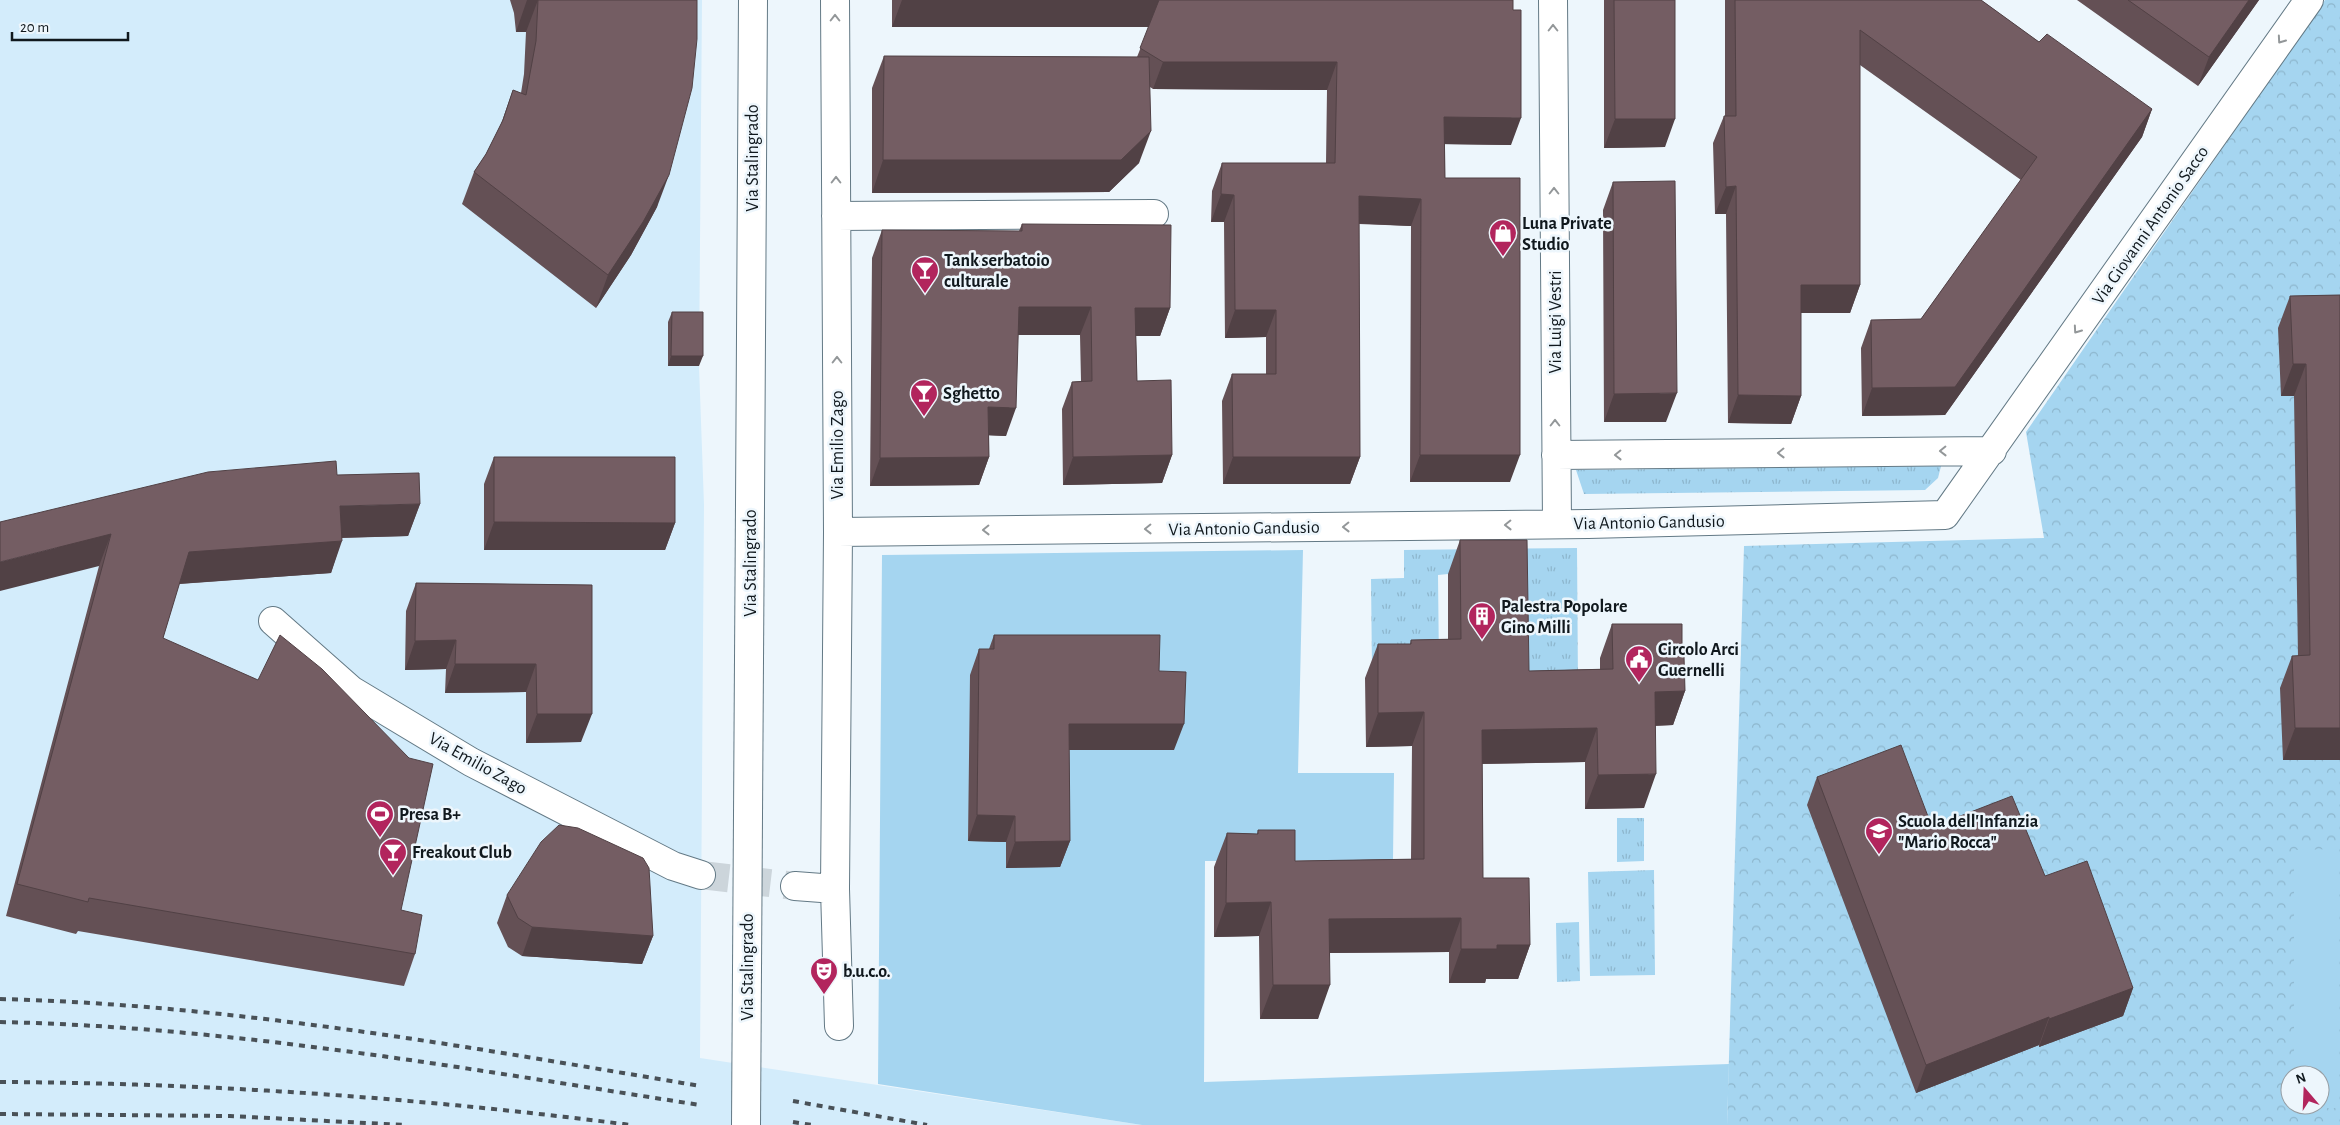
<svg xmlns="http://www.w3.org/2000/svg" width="2340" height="1125" viewBox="0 0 2340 1125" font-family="'Alegreya Sans',sans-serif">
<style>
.built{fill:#d3ecfb}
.grass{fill:url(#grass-tufts)}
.park{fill:url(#park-crowns);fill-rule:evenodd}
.garden{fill:#a5d5f0}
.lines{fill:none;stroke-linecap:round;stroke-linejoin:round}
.minor-tunnel{stroke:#ccd5db;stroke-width:28;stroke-dasharray:28 14;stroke-linecap:butt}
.minor-casing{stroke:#637985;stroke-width:30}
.major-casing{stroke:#637985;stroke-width:30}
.minor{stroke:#fff;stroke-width:28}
.major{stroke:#fff;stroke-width:28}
.rail{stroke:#495157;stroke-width:4;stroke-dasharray:6 6;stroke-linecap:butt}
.major-bridge-casing{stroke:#637985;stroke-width:30;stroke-linecap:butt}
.major-bridge{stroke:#fff;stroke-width:28}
.wall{fill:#645055}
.shaded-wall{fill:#514145}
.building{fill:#745d63;stroke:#514145}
.oneway{stroke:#939799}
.labels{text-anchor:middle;stroke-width:5;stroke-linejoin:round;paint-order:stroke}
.street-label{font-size:18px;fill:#10181d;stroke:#edf6fc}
.poi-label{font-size:18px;font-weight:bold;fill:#10181d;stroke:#edf6fc;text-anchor:start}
</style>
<defs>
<pattern id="grass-tufts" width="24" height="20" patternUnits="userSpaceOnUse" patternTransform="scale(1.25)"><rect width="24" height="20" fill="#a5d5f0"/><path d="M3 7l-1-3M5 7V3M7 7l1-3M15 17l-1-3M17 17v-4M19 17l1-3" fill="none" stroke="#8db6cd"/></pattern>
<pattern id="park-crowns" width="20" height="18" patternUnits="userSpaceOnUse" patternTransform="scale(1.25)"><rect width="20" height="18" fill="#a5d5f0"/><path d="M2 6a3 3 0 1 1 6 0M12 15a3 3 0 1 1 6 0" fill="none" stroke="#8db6cd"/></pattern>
</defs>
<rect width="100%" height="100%" fill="#edf6fc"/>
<!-- built -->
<path class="built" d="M0,0h702l-3,366 5,139 -4,553 442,67h-1142z"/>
<!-- grass -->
<path class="grass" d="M1941,466l-3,12 -13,12 -341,4 -8,-24z
M1577,548l1,139h-53l-77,-113 -10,1 1,92 -67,2 -1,-90 33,-1v-28z
M1617,818h27v43l-27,1z
M1654,870l1,105 -65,1 -2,-104z
M1579,922l1,59 -23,1 -1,-59z"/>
<!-- park -->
<path class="park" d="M2325,0h15v1125h-613l17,-579 300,-8 -18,-106zM2290,1075h30v30h-30z"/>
<!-- garden -->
<path class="garden" d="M1303,550l-5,223h96l-1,87 -188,1 -1,221 525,-18 -2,61h-585l-264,-41 4,-529z
M2337,849v259h-43v-3h26v-30h-26v-225z"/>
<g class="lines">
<!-- minor-tunnel -->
<path class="minor-tunnel" d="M701,875l94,11"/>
<!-- minor casing -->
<g class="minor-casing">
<path id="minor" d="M835,0l3,532 -3,357 4,137
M1553,0l4,524
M836,216l318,-2
M1556,455l436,-4
M838,532l750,-8 357,-9 364,-515
M273,621l78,69 120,72 202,104 28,9
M795,886l40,3"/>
</g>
<!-- major casing -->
<g class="major-casing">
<path id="major" d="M750,505l3,-505"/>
</g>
<!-- minor -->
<use href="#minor" class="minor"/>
<!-- major -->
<use href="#major" class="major"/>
<!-- rail -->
<path class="rail" d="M0,999c236,6 468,48 700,87
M0,1022c235,5 468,47 700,83
M0,1082c211,1 422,16 631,43
M793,1101l134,24
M0,1114l230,2 175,9
M793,1122l19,3"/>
<!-- major-bridge casing -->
<g class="major-bridge-casing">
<path id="major-bridge" d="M746,1125l4,-620"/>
</g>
<!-- major-bridge -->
<use href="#major-bridge" class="major-bridge"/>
</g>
<!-- wall -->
<path class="wall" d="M510,0h187l-40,207 -26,48 -35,53 -134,-104 12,-32 12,-18 15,-30 12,-34 8,3 3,-19 2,-42h-10l-2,-19z
M892,0h621l-2,145 -66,-1v34l65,304h-100l1,-256 -52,-2 1,233 -10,27h-127l-1,-83 10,-27h34v-37l-41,1 -1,-116h-13l1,-31 10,-28h104l1,-73 -174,-1 -3,-2 -11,76 -30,29 -237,1v-105l12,-32 253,1 12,-30h-257z
M1604,0h71l-10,147 -61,1z
M1725,0h256l58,42 113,67 -10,28 -197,278 -83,1 -1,-68 10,-28 50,-1 100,-139 -161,-115v220l-10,28h-49v83l-10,28 -63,-1 -2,-209h-11l-2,-71 11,-27h1z
M2077,0h182l-61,86z
M1613,182l53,240h-62l-1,-212z
M1022,224l148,84 -10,28h-24l1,45 35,74 -10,28 -99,2 -1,-76 10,-27 9,-1 -1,-46h-62l-12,101 -17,-1v22l-10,28 -109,1 2,-228 10,-28 137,1z
M2340,295v465h-57l-3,-72 12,-32h6l-4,-260h-13l-3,-68 12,-32z
M672,312l27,54h-31v-44z
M494,457l181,66 -10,27h-181v-66z
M420,504l-12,32 -66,2 -11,35 -152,11 -16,54 238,272 14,44 -11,32 -326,-55 -2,3 -70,-18 93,-350 -99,-44z
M1460,540l69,131 71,-2v-11l12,-34 70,32 3,35 -12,34 -18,1 -11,82 -59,1v-47l-103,2 1,114 47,67 -12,34h-32l-1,4h-36v-31l-119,1 -12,66h-58l-1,-83 -45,1v-70l13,-34 30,1 1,-4 37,31 116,-2 1,-113 -46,1 -1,-69 13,-34h32l1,-4 37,-1v-65z
M416,583l176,2 -11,157 -55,1v-51l-81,1 1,-24 -41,1 1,-59z
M994,635l165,36 15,79h-105l1,91 -10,26 -54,1v-26l-38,-1 2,-166 9,-26h10z
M1817,777l228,99 88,112 -10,28 -84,31v-2l-123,48 -109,-288z
M507,895l146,41 -11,28 -120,-8 -14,-9 -11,-24z"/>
<!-- shaded-wall -->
<path class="shaded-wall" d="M527,0h11l-12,32h-10z
M902,0h257l-10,27h-257z
M2249,0h10l-61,86 11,-29z
M1163,62h174l-10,28 -174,-1z
M2152,109l-10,28 -197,278 -83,1 10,-28z
M1444,117l77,1 -10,27 -76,-1z
M1615,119h60l-10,28 -61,1z
M1151,131l-12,32 -30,29 -237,1 11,-33z
M669,175l-12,32 -26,48 -35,53 12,-33z
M1736,186l-10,28h-11l11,-27z
M1221,194l13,1 -10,27h-13z
M1359,196l62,3 -10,27 -62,-3z
M1801,285h59l-10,28h-60z
M1019,307h72l-11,28h-71z
M1135,308h35l-10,28h-35z
M1235,310h41l-10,27 -41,1z
M671,356h32l-4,10h-31z
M2293,364h13l-12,32h-13z
M1677,393l-11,29h-62l10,-28z
M1738,395l63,1 -10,28 -63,-1z
M988,407l28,1 -10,28 -28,-1z
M1172,455l-10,28 -99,2 10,-28z
M1420,455h100l-10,27h-100z
M989,457l-10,28 -109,1 10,-28z
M1233,457h127l-10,27h-127z
M420,504l-12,32 -80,2 12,-32z
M494,522l181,1 -10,27h-181z
M111,534l-12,32 -99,25v-29z
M342,541l-11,32 -154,11 12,-32z
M456,640l-10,29 -41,1 10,-29z
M455,664h81l-10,28 -81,1z
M1685,691l-12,34 -31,1 13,-34z
M1424,712l-12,34 -46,1 12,-34z
M537,714h55l-11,28 -55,1z
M1069,724h115l-10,26h-115z
M1597,728l-12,34 -115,2 12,-34z
M2295,728h45v32h-57z
M1656,774l-12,34 -59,1 13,-34z
M977,815l38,1 -9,26 -38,-1z
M1070,841l-10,26 -54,1 9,-26z
M1271,902l-12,34 -45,1 12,-34z
M1461,918l-12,34 -132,1 12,-34z
M532,927l121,9 -11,28 -120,-8z
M1497,945h33l-12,34h-32l-1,4h-36l12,-34z
M1273,985h57l-12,34h-58z
M2133,988l-10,28 -84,31 10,-28z
M2049,1017l-10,28 -123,48 10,-28z"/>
<!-- building -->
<path class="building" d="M538,0h159v39l-5,49 -23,87 -26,47 -35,53 -134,-103 12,-18 17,-34 10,-30 13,5 10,-54z
M1159,0h354v10h8v108l-77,-1 1,61h75v277h-100l1,-256 -62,-3 1,261h-127l-1,-83h44v-64h-41l-1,-115 -13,-1 1,-31h113l2,-101h-174l-23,-14z
M1614,0h61v119h-60z
M1735,0h246l58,42 8,-8 105,75 -197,278 -83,1 -1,-68 50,-1 116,-162 -177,-127v255h-59v111l-63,-1 -2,-209 -10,1 -2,-71h12z
M2128,0h121l-40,57z
M884,56l265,1 2,74 -30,29h-238z
M1675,181l2,212 -63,1 -1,-212z
M1022,224l149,1 -1,83h-35l2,73 34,-1 1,75 -99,2 -1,-75 20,-1 -1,-74h-72l-3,101 -28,-1 1,50 -109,1 2,-228 140,1z
M2340,295v433h-45l-3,-72 18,-1 -4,-291h-13l-3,-68z
M672,312h31v44h-32z
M494,457h181v66l-181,-1z
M336,461l1,14 82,-2 1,31 -80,2 2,35 -153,11 -26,86 95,42 22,-45 42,34 87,89 24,6 -32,146 21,5 -7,39 -326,-56 -1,4 -71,-18 94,-350 -111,28v-40l208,-50z
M1460,540h67l2,131 84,-2 -1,-45h70v32h2l1,35 -30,1 1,82 -58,1 -1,-47 -115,2 1,148h46l1,67h-33v4h-36v-31l-132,1 1,66h-57l-2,-83 -45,1 1,-70 31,1v-4h37v31l129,-2v-147l-46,1v-69h33v-4l50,-1z
M416,583l176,2v129h-55l-1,-50h-81l1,-24 -41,1z
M994,635h166l-1,36 27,1 -2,52h-115l1,117 -55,1v-26l-38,-1 2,-166h15z
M1901,745l31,82 80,-31 33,80 42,-15 46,127 -84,31v-2l-123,48 -109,-288z
M559,825l19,3 65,30 6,10 4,68 -121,-9 -14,-9 -11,-23 34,-53z"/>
<!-- one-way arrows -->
<defs><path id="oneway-chevron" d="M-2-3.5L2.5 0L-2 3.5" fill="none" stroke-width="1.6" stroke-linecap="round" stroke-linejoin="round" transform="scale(1.25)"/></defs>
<g class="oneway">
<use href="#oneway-chevron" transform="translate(835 18) rotate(-90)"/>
<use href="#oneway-chevron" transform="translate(1553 28) rotate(-90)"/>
<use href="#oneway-chevron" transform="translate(2281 40) rotate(125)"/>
<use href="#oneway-chevron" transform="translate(836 180) rotate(-90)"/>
<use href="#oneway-chevron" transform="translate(1554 191) rotate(-90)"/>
<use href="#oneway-chevron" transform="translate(2077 330) rotate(125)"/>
<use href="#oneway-chevron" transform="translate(837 360) rotate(-90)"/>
<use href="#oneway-chevron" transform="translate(1555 423) rotate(-90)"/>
<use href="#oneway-chevron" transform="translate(1943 451) rotate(179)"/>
<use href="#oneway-chevron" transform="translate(1781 453) rotate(179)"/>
<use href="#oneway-chevron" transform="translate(1618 455) rotate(179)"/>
<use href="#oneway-chevron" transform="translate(1508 525) rotate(179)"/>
<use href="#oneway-chevron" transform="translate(1346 527) rotate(179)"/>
<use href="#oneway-chevron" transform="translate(1148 529) rotate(179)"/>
<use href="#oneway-chevron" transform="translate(986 530) rotate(179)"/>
</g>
<!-- icons -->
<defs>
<g id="shop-pin" transform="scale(1.4375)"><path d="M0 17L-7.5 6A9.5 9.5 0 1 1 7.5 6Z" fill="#b2255d" stroke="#edf6fc"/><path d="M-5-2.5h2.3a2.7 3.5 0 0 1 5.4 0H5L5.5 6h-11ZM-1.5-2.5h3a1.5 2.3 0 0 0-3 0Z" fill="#fff"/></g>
<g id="bar-pin" transform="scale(1.4375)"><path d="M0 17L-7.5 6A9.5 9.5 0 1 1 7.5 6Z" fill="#b2255d" stroke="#edf6fc"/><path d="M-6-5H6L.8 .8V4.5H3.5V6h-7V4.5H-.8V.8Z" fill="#fff"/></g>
<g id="building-pin" transform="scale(1.4375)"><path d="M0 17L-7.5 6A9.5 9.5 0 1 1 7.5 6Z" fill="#b2255d" stroke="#edf6fc"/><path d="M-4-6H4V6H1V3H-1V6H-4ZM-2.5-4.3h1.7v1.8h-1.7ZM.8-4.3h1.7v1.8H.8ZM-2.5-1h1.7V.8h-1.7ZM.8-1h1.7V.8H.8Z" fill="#fff"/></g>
<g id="civic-pin" transform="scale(1.4375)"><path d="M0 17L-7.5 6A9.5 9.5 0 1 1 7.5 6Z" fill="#b2255d" stroke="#edf6fc"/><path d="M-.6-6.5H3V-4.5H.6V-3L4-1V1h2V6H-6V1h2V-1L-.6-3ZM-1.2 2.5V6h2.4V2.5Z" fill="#fff"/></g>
<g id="stadium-pin" transform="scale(1.4375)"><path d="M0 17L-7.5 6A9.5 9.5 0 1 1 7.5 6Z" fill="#b2255d" stroke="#edf6fc"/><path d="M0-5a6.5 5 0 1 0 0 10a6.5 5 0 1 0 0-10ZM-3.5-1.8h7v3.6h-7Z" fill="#fff"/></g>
<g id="school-pin" transform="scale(1.4375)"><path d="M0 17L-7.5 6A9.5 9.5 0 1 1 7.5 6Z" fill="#b2255d" stroke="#edf6fc"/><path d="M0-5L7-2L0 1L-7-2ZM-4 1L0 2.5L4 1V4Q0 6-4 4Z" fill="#fff"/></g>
<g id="theatre-pin" transform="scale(1.4375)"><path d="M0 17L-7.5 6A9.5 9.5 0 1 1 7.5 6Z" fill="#b2255d" stroke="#edf6fc"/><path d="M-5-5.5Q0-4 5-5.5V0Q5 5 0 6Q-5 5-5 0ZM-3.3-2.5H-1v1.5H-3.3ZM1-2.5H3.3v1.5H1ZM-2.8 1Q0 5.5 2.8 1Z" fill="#fff"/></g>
</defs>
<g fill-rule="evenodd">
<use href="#shop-pin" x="1503" y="233"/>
<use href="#bar-pin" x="925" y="270"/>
<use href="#bar-pin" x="924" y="393"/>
<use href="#building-pin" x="1482" y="616"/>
<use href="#civic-pin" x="1639" y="659"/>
<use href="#stadium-pin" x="380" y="814"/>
<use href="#school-pin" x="1879" y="831"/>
<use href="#bar-pin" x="393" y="852"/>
<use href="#theatre-pin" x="824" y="971"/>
</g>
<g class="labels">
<!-- street labels -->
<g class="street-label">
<text transform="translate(752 158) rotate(-90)" y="6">Via Stalingrado</text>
<text transform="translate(2150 225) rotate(-55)" y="6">Via Giovanni Antonio Sacco</text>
<text transform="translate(1555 322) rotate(-90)" y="6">Via Luigi Vestri</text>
<text transform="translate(837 445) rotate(-90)" y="6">Via Emilio Zago</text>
<text transform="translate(1649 522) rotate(-1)" y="6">Via Antonio Gandusio</text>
<text transform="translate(1244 528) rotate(-1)" y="6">Via Antonio Gandusio</text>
<text transform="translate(750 563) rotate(-90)" y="6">Via Stalingrado</text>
<text transform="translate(478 763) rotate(29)" y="6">Via Emilio Zago</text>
<text transform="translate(747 967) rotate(-90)" y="6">Via Stalingrado</text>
</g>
<!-- poi labels -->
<g class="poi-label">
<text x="1522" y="229">Luna Private<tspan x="1522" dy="21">Studio</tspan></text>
<text x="944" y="266">Tank serbatoio<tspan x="944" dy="21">culturale</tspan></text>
<text x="943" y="399">Sghetto</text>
<text x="1501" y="612">Palestra Popolare<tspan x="1501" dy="21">Gino Milli</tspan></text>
<text x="1658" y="655">Circolo Arci<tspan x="1658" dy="21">Guernelli</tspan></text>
<text x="399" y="820">Presa B+</text>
<text x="1898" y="827">Scuola dell'Infanzia<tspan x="1898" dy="21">"Mario Rocca"</tspan></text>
<text x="412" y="858">Freakout Club</text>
<text x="843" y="977">b.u.c.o.</text>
</g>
</g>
<!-- north arrow -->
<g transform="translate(2305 1090) rotate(341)"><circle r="24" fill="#edf6fc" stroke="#959da3"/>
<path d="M0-4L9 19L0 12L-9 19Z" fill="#b2255d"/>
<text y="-8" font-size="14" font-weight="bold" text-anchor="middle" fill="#10181d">N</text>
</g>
<!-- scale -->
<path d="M12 32v8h116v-8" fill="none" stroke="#10181d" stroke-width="2.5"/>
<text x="20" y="32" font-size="15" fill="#10181d" stroke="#edf6fc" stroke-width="4" paint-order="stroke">20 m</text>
</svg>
